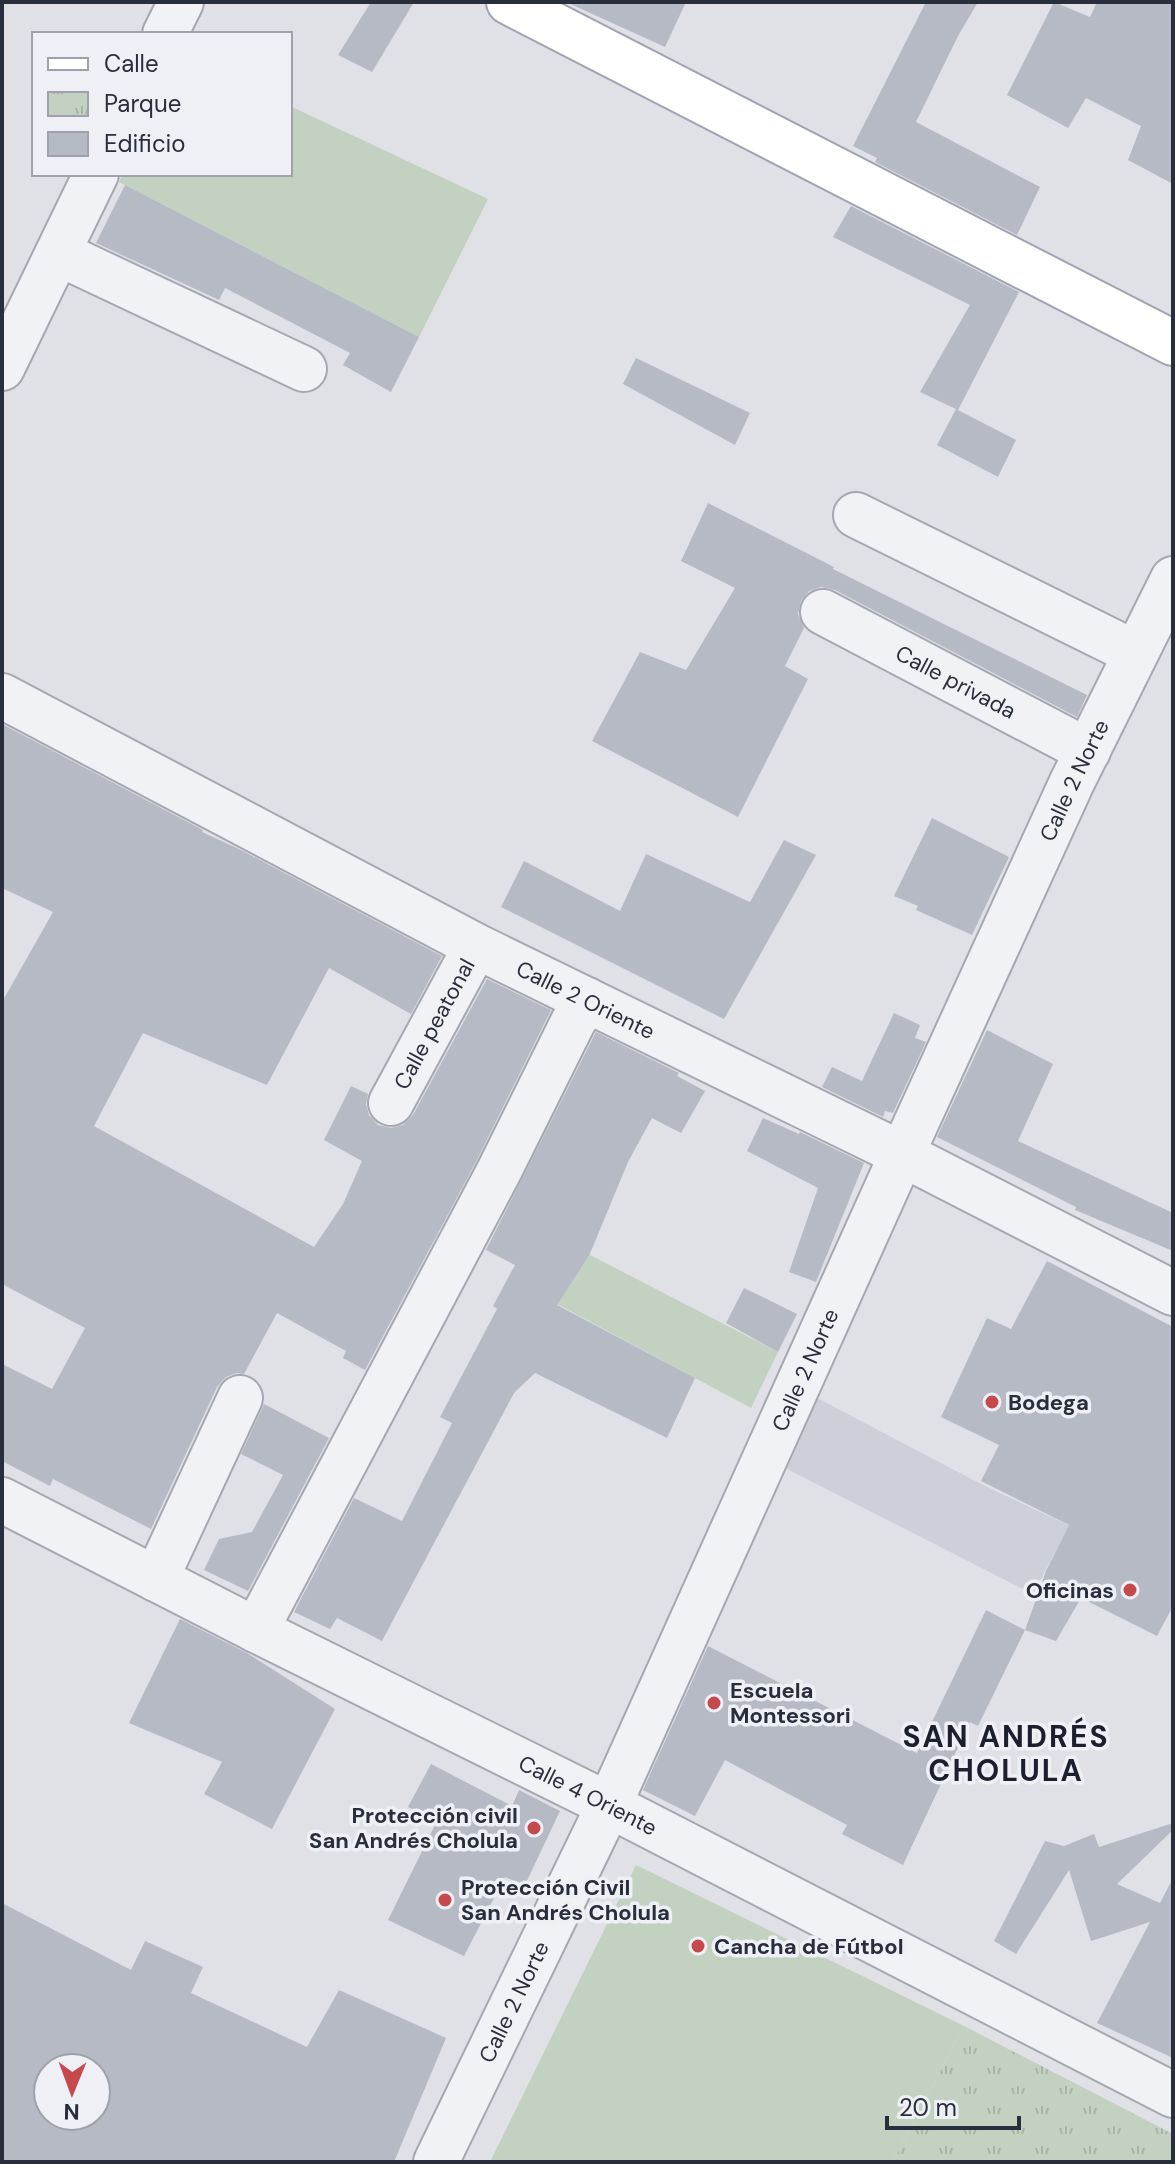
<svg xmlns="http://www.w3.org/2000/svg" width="1175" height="2164" viewBox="0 0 1175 2164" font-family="'DM Sans',sans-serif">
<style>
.built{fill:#cdd0d9}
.grass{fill:#c2d1c0}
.park{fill:url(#park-tufts)}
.building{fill:#b6bac4;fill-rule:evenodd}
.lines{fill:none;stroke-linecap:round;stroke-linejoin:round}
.minor-casing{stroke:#a5a8b1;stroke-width:48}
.major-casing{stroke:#9fa4b2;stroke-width:48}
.minor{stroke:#f1f2f6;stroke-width:44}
.major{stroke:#fff;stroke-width:44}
.poi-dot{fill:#c6494d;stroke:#eef0f5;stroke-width:3}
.labels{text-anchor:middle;stroke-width:7;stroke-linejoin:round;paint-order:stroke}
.street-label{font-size:22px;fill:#292e3d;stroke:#eef0f5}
.poi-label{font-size:22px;font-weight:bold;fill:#292e3d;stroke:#eef0f5;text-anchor:start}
.district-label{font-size:30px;font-weight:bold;letter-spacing:2px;fill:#1b1f2e;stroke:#eef0f5}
</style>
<defs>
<pattern id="park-tufts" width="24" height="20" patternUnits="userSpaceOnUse" patternTransform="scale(2)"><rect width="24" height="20" fill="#c2d1c0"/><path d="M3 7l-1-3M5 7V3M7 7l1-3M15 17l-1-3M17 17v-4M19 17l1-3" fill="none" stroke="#a7b4a6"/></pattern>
</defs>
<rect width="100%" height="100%" fill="#dfe1e7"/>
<!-- built -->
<path class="built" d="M817,1398l162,85 91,43 -4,5 -33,63 -250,-127z"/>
<!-- grass -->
<path class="grass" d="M290,106l198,93 -69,138 -300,-155 4,-8h167z
M590,1255l188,97 -27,56 -194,-104z
M636,1865l328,161 -71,136h-403z"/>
<!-- park -->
<path class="park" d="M964,2026l209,108v28h-280z"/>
<!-- building -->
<path class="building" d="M371,2h43l-42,70 -34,-17z
M566,2h120l-21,45z
M926,2h52l-20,34 -42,86 124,65 -23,48 -142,-73 2,-4 -24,-12z
M1054,2l36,15 7,-15h76v182l-45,-24 13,-34 -55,-28 -18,30 -61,-33z
M125,185l294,152 -28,55 -48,-27 7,-12 -125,-65 -6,12 -123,-57z
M851,206l168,86 -61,118 -38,-18 50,-87 -137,-68z
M636,358l114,55 -15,32 -112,-61z
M956,409l60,31 -18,37 -61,-32z
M708,503l126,64 -1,2 254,126 -10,22 -242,-127 -14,-3 -12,4 -8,10 -3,13 6,14 -19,38 23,13 -70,138 -146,-76 48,-89 46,18 49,-82 -54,-27z
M2,724l201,106 -1,2 39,18 201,106 -31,58 -82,-46 -62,117 -124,-52 -49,93 220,121 29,-43 19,-43 -38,-21 27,-54 17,8 -2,10 3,11 9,10 13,3 12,-3 10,-10 74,-136 64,31 -74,150 -112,210 -22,-12 3,-7 -69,-38 -33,61 -7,-1 -11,4 -9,10 -66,142 -98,-50 -3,7 -48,-25v-97l50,25 33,-61 -83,-44v-282l51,-90 -51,-24z
M932,818l77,39 -37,78 -56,-25 2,-4 -24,-10z
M784,840l32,15 -92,164 -223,-112 23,-46 96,50 26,-57 104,48z
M894,1013l26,12 -5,13 11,4 -33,71 -8,-2 -2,6 -61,-30 10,-20 30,14z
M987,1030l66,34 -35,77 155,72v38l-98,-41 1,-3 -139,-70z
M596,1032l83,41 -2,3 28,15 -24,42 -29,-15 -24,44 -39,94 -32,49 138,73 -28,60 -132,-65 -21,20 -132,248 -45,-23 -7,11 -36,-17 60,-114 48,23 50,-98 -12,-6 57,-108 -4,-3 22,-41 -29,-15z
M763,1118l36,16 1,-2 64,31 -48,119 -27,-10 29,-84 -71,-37z
M1047,1261l126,66v279l-16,30 -76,-38 -25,43 -31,-11 -47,96 -8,-4 -67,143 -61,-31 5,-9 -122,-65 -30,56 -52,-26 65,-144 209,107 69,-143 39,20 21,-59 23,-46 -88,-44 18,-36 -58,-28 46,-99 24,11z
M744,1288l53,26 -19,38 -52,-29z
M264,1404l65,34 -81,153 -44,-21 15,-31 33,-7 31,-57 -42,-21z
M180,1619l67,34 88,56 -63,120 -68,-35 18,-32 -93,-39z
M431,1764l81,42 7,-16 41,21 -35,74 -20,-8 -41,79 -76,-36 49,-99 -29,-14z
M1173,1823v7l-56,54 43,19 13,-25v180l-76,-35 53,-101 -59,19 -22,-71 -53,84 -22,-13 51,-100 19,5 30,-12 5,13z
M2,1903l129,67 14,-29 58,26 -12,26 116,54 32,-57 107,48 -52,124h-392zM48,2068h48v48h-48z"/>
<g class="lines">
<!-- minor casing -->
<g class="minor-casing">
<g id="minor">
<path d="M165,34l16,-32"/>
<path d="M58,253l246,116"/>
<path d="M2,368l94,-194"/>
<path d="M856,515l279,138"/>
<path id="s1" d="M823,612l265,139"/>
<path id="s2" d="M2,696l474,250 426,208 271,139"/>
<path id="s3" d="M391,1103l85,-157"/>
<path id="s4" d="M2,1500l254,130 353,175 564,290"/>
<path d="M156,1579l84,-181"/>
<path d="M256,1630l243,-459 74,-149 14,-22"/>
<path id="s5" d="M436,2162l173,-357 293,-651 170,-372 101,-203"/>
</g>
</g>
<!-- major casing -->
<g class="major-casing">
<path id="major" d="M509,2l664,341"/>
</g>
<!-- minor -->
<use href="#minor" class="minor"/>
<!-- major -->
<use href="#major" class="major"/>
</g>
<!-- markers -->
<g class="poi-dot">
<circle cx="992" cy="1402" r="8"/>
<circle cx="1130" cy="1590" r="8"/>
<circle cx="714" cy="1703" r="8"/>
<circle cx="534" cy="1828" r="8"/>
<circle cx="445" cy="1900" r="8"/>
<circle cx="698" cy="1946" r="8"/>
</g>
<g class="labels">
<!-- street labels -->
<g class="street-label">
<text dy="8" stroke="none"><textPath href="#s1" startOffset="150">Calle privada</textPath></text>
<text dy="8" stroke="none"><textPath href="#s5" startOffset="1522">Calle 2 Norte</textPath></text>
<text dy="8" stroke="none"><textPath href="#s2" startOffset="658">Calle 2 Oriente</textPath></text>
<text dy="8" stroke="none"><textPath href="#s3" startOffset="90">Calle peatonal</textPath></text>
<text dy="8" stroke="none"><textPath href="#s5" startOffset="874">Calle 2 Norte</textPath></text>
<text dy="8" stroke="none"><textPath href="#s4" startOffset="656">Calle 4 Oriente</textPath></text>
<text dy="8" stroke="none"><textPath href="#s5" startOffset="178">Calle 2 Norte</textPath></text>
</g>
<!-- poi labels -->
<g class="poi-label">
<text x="1008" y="1410">Bodega</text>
<text x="1114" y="1598" text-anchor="end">Oficinas</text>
<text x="730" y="1698">Escuela<tspan x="730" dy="25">Montessori</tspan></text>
<text x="518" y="1823" text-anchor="end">Protección civil<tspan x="518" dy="25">San Andrés Cholula</tspan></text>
<text x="461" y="1895">Protección Civil<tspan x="461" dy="25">San Andrés Cholula</tspan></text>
<text x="714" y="1954">Cancha de Fútbol</text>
</g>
<!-- district labels -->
<g class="district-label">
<text x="1006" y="1747">SAN ANDRÉS<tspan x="1006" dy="34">CHOLULA</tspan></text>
</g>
</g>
<!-- border -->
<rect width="1175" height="2164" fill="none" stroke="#292e3d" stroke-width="8"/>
<!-- legend -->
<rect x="32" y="32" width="260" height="144" fill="#eef0f5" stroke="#9fa2ab" stroke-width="2"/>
<rect x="48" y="58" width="40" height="12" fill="#ffffff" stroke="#9fa2ab" stroke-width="2"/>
<text x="104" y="72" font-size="24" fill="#292e3d">Calle</text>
<rect x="48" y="92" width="40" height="24" fill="url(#park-tufts)" stroke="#9fa2ab" stroke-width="2"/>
<text x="104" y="112" font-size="24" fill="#292e3d">Parque</text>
<rect x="48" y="132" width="40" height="24" fill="#b6bac4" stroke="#9fa2ab" stroke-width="2"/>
<text x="104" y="152" font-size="24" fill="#292e3d">Edificio</text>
<!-- north arrow -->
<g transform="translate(72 2092) rotate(181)"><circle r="38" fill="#eef0f5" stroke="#9fa2ab" stroke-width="2"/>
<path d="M0-6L14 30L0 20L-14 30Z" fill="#c6494d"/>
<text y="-12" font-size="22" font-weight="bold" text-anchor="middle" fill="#292e3d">N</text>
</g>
<!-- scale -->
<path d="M887 2116v12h132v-12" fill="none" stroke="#292e3d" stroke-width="4"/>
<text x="899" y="2116" font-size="24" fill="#292e3d" stroke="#eef0f5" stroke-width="6" paint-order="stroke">20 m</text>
</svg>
